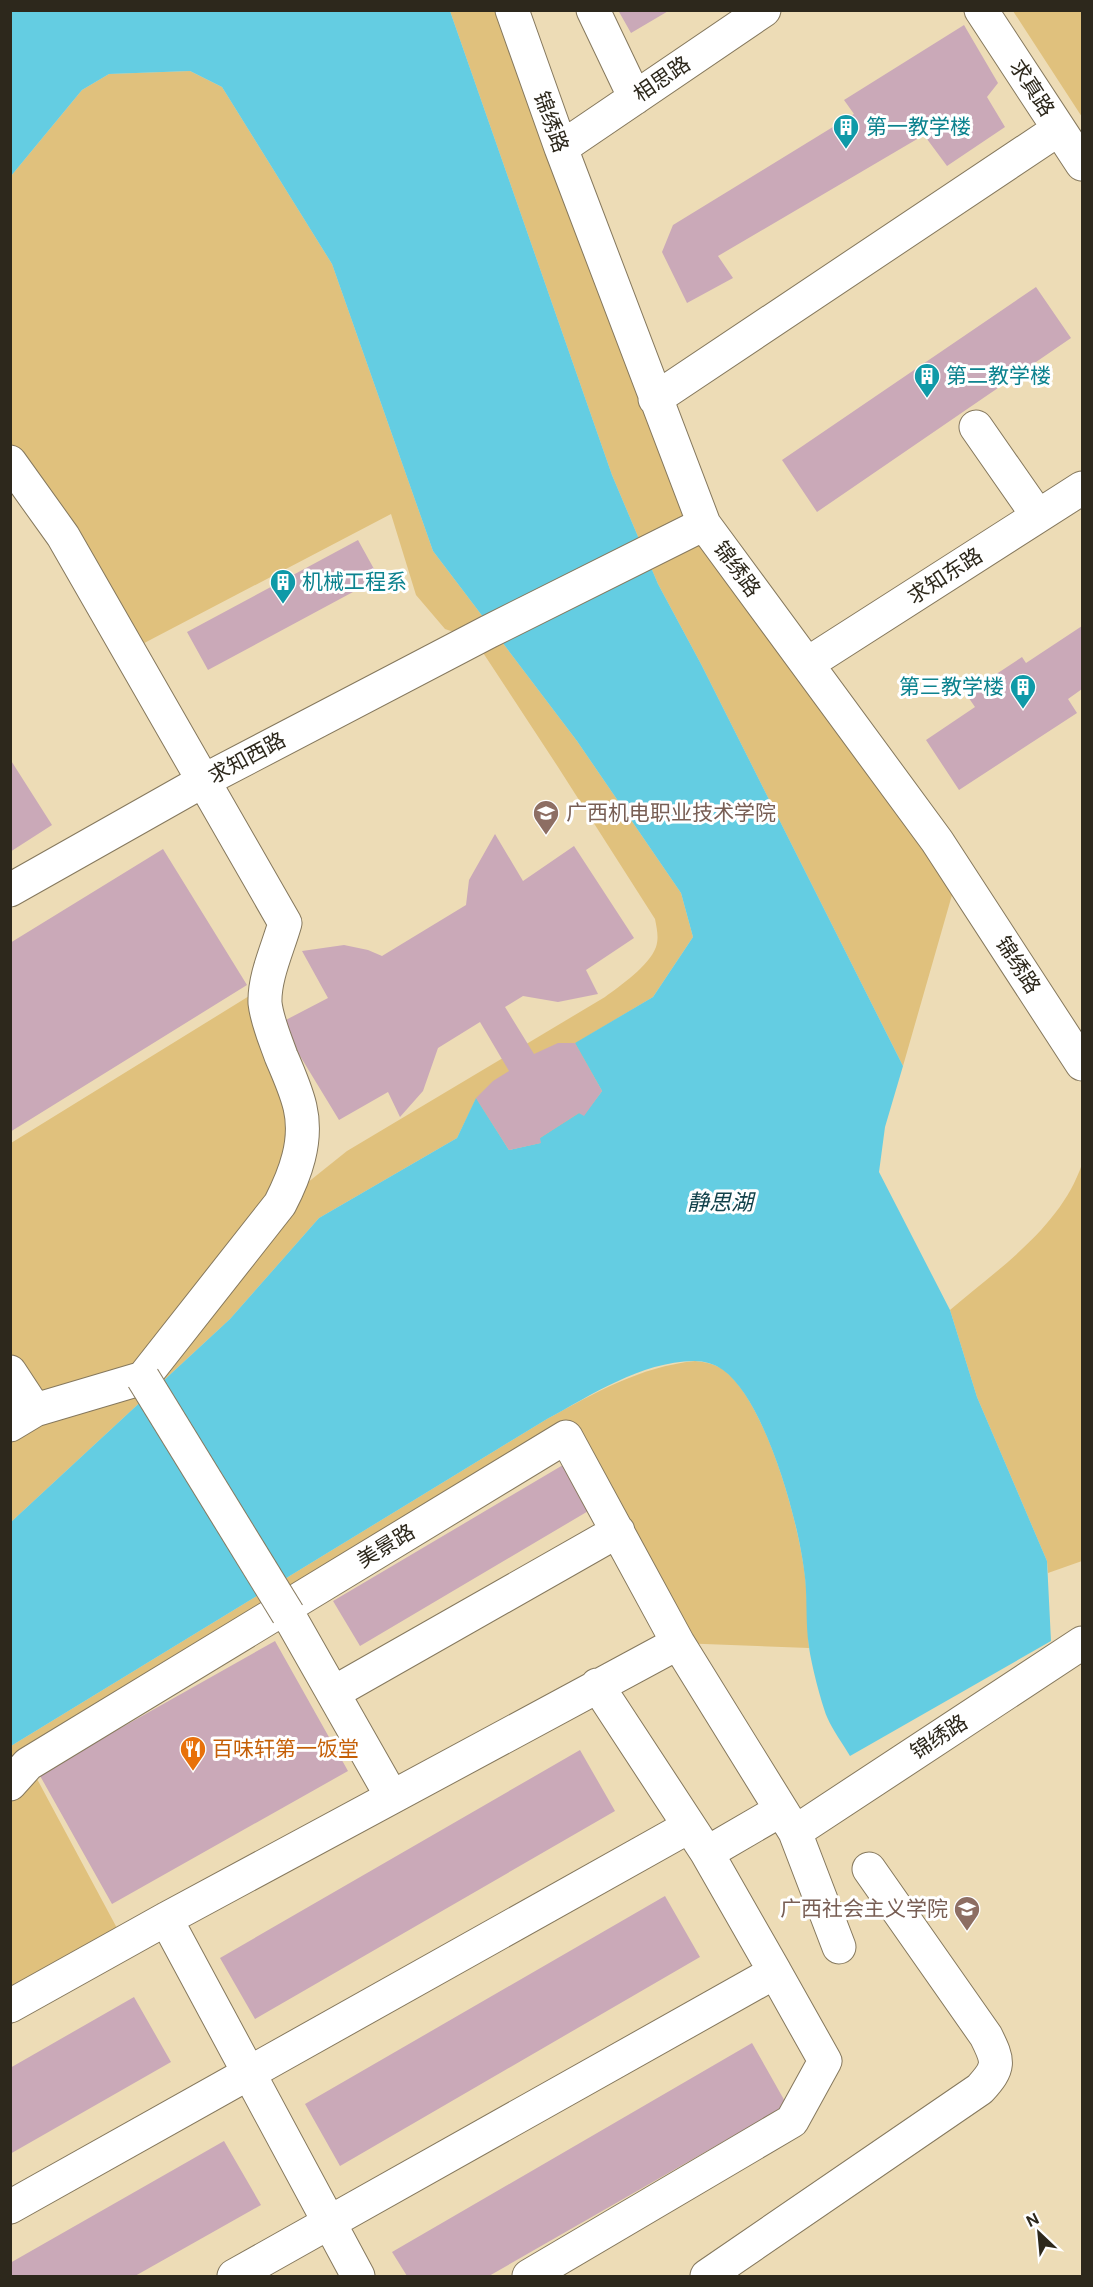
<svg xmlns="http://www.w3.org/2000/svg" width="1093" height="2287" viewBox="0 0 1093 2287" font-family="'DM Sans','Noto Sans SC',sans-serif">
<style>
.built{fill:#eddcb6}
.green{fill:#e0c17d}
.water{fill:#64cde2}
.building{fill:#caa9b8}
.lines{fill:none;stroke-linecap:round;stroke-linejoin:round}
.minor-casing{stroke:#85785d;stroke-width:35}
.minor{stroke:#fff;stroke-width:33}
.minor-bridge-casing{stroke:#85785d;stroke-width:35;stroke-linecap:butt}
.minor-bridge{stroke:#fff;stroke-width:33}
.labels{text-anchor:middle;stroke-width:6;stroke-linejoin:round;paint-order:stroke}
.street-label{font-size:21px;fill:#2d281c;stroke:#fff}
.culture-label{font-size:21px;fill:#0d838f;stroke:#fff;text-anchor:start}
.education-label{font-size:21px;fill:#785e54;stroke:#fff;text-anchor:start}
.food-label{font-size:21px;fill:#c56008;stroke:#fff;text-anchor:start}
.water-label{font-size:22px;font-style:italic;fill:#11414a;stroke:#fff}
</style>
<rect width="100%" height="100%" fill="#f7e8ca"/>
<!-- built -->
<path class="built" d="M11,11h1071v2265h-1071z"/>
<!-- green -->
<path class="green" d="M450,11h62l192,513 254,350 -55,192 -202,-402 -43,-80 -46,-109z
M1013,11h69v106z
M190,71l32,16 110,177 101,287 144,190 104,152 12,44 -40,60 -77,46 26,48 -18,25 -43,27 -32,7 -33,-51 -19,39 -138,80 -89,101 -219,203v-97l24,-15 -24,-38v-229l256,-158 26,101 -11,117 65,-52 258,-154c15,-11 44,-31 51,-50 3,-9 1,-18 -1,-28l-97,-152 -84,-128 -29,-10 -29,-34 -25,-81 -262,137 -118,-189v-286l71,-86 27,-16z
M1082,1164v397l-34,12 -1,-12 -70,-164 -27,-87c48,-41 111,-83 132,-146z
M695,1361c10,1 21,3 30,10 41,33 72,147 79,198 4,26 3,53 5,79l-131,-5 -112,-206 -537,327 96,179 -114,63v-260l536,-327c48,-26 92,-52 148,-58z"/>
<!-- water -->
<path class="water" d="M11,11h439l162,464 46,109 43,80 202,402 -18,61 -6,45 71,138 27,87 70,164 4,80 -201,115c-7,-12 -17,-25 -23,-39 -6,-15 -16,-54 -18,-70 -4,-26 -1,-52 -5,-77 -6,-50 -39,-170 -81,-200 -8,-6 -19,-9 -29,-9 -54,1 -102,34 -147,58l-536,327v-224l219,-203 89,-101 138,-80 19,-40 33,52 31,-7v-5l39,-25 5,2 18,-24 -27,-48 78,-46 40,-60 -12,-44 -104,-152 -144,-190 -101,-287 -110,-177 -32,-16 -81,3 -27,16 -71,86z"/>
<!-- building -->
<path class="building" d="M618,10h52l-39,23z
M964,25l34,58 -11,14 18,30 -58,39 -23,-31 -206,121 15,22 -46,25 -25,-51 11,-27 181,-111 -10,-14z
M1036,287l35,51 -254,174 -35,-52z
M358,540l21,38 -171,92 -21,-38z
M1082,626v63l-14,10 9,14 -118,77 -33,-50 49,-33 -9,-13 56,-37 4,6z
M10,759l42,66 -42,27z
M495,834l28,47 51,-35 60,92 -48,32 12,24 -40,8 -35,-6 -18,11 29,47 24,-11h17l27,48 -18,25 -5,-3 -39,25 1,5 -32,7 -33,-52 17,-17 16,-10 -29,-49 -42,26 -15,43 -23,26 -12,-25 -49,28 -59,-97 48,-25 -26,-47 42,-6 24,5 14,6 84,-51 3,-25z
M163,849l84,136 -237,147v-189z
M563,1465l27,45 -230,136 -27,-45z
M275,1641l73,130 -236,133 -73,-130z
M580,1750l35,61 -360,208 -35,-61z
M665,1896l35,61 -360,209 -35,-62z
M134,1997l37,65 -161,92v-86z
M752,2043l35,62 -298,171h-82l-15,-24z
M224,2141l37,64 -126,71h-125v-13z"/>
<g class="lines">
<!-- minor casing -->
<g class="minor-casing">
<path id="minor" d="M512,10l49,138 143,376 233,317 145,223
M593,10l42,88
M981,10l101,154
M561,148l203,-138
M655,399l404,-270
M976,427l62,89
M10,462l53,74 222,387c-7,25 -21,54 -20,80 2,18 10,36 16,53 7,16 15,34 19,51 8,34 -5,68 -20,97l-137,174 -108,32 -25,15
M807,664l275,-176
M10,890l193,-109 285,-149 216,-108
M10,1372l25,38
M288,1614l104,183
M333,1693l285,-162
M10,1784l18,-20 538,-327 112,206
M795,1832l287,-189
M707,1853l74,-43
M166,1919l192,357
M10,2006l156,-87 512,-276 117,189 44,115
M10,2207l678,-380
M234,2276l541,-304 -68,-119 -110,-168
M529,2276l263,-155 33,-60 -50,-89
M707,2276l273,-187c20,-22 19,-27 6,-53l-117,-167"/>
</g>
<!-- minor -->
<use href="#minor" class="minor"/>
<!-- minor-bridge casing -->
<g class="minor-bridge-casing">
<path id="minor-bridge" d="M143,1378l145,236"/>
</g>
<!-- minor-bridge -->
<use href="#minor-bridge" class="minor-bridge"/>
</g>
<!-- icons -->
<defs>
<g id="building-pin" transform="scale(1.35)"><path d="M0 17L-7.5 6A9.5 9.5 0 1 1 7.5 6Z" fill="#0f9aa8" stroke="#fff"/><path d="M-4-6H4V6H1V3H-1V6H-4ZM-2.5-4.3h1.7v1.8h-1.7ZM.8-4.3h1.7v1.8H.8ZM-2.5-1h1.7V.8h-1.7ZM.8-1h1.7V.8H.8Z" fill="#fff"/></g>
<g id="university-pin" transform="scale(1.35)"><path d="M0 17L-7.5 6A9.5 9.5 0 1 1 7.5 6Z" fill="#8d6e63" stroke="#fff"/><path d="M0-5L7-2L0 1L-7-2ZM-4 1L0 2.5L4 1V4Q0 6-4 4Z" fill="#fff"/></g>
<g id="restaurant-pin" transform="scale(1.35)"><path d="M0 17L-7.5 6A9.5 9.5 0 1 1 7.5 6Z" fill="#e8710a" stroke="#fff"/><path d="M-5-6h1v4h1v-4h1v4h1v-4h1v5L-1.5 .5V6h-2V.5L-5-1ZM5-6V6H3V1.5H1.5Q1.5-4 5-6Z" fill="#fff"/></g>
</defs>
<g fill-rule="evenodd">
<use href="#building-pin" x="846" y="127"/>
<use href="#building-pin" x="927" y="376"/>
<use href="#building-pin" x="283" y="582"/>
<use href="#building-pin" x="1023" y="687"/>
<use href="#university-pin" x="546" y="813"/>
<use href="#restaurant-pin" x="193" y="1749"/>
<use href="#university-pin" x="967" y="1909"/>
</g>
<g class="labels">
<!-- street labels -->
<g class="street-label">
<text transform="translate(662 79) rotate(-34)" y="7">相思路</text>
<text transform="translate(1032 88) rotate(57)" y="7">求真路</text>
<text transform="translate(551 122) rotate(70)" y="7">锦绣路</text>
<text transform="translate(737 569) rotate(54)" y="7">锦绣路</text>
<text transform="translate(945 576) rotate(-33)" y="7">求知东路</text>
<text transform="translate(247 758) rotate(-28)" y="7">求知西路</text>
<text transform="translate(1018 965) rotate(57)" y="7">锦绣路</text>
<text transform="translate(386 1546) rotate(-31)" y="7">美景路</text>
<text transform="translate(939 1737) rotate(-33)" y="7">锦绣路</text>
</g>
<!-- culture labels -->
<g class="culture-label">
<text x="866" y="134">第一教学楼</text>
<text x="946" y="383">第二教学楼</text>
<text x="302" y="589">机械工程系</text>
<text x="1004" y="694" text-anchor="end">第三教学楼</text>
</g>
<!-- education labels -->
<g class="education-label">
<text x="566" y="820">广西机电职业技术学院</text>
<text x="948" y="1916" text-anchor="end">广西社会主义学院</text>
</g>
<!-- food labels -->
<g class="food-label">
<text x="212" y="1756">百味轩第一饭堂</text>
</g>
<!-- water labels -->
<g class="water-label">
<text x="720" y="1210">静思湖</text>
</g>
</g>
<!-- border -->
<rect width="1093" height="2287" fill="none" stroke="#2d281c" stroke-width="24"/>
<!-- north arrow -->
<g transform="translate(1039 2233) rotate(334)" stroke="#ffffff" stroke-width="4.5" paint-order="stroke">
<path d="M0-4.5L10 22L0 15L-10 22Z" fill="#2d281c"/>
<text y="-9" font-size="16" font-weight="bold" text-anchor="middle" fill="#2d281c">N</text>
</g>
</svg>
